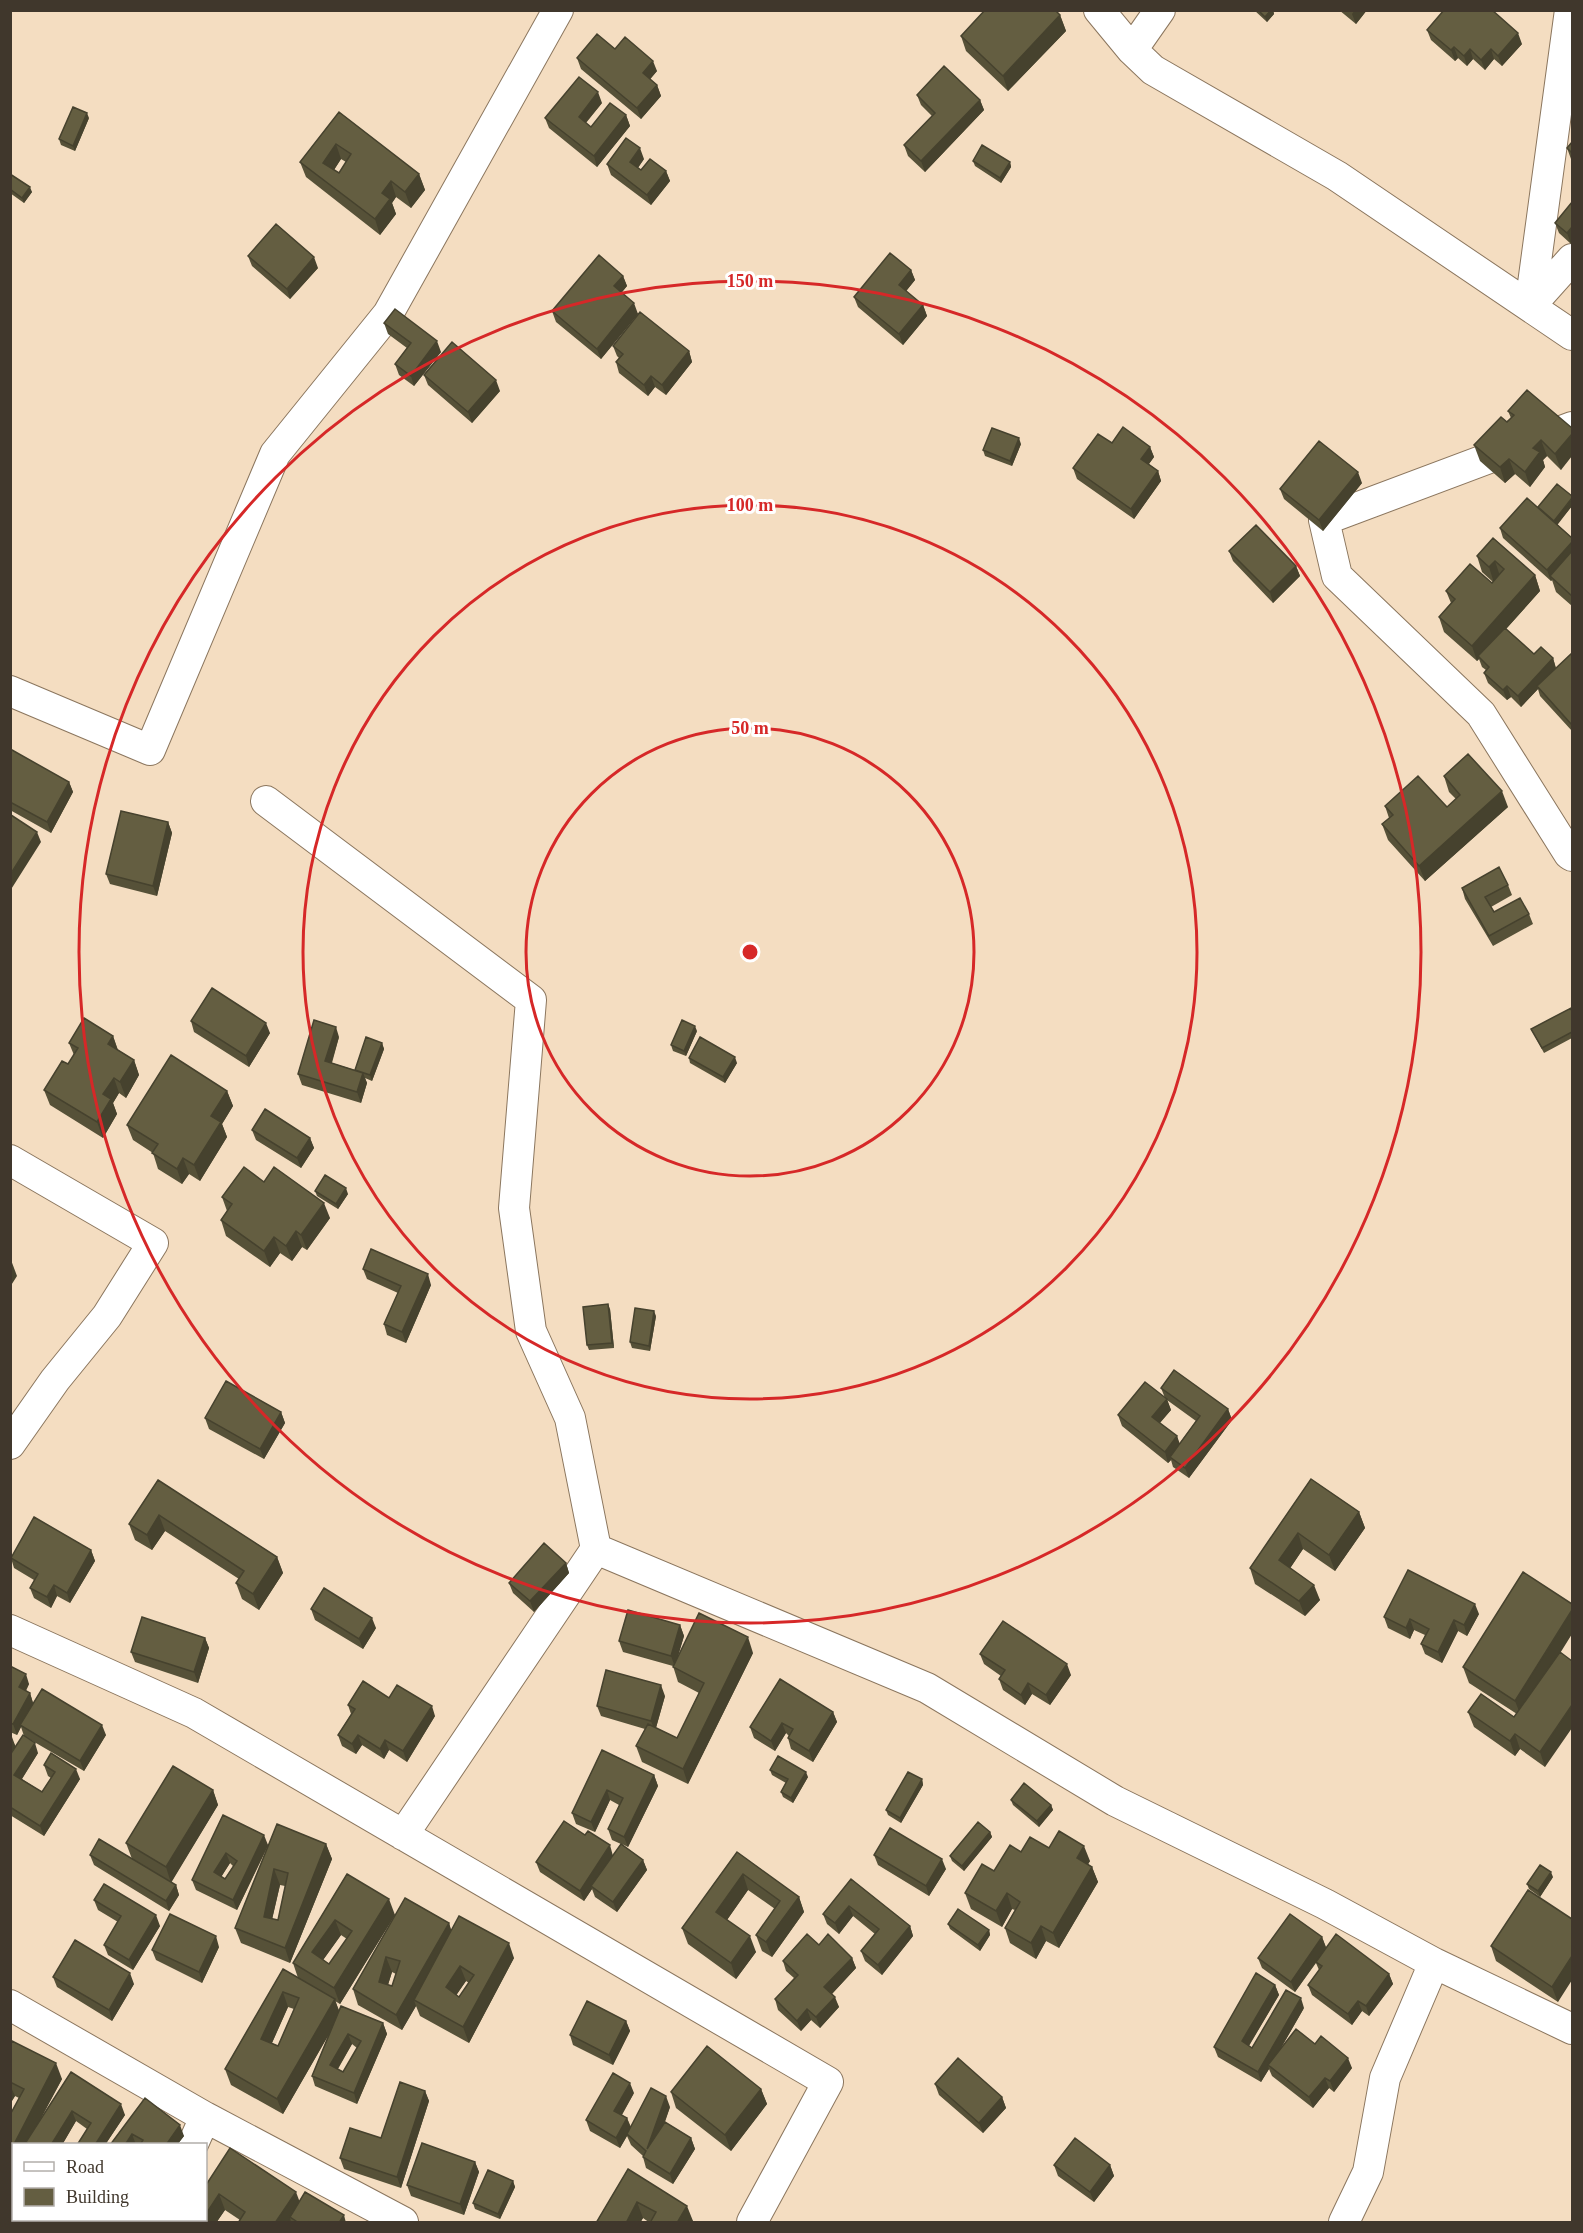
<svg xmlns="http://www.w3.org/2000/svg" width="1583" height="2233" viewBox="0 0 1583 2233" font-family="'Times New Roman',serif">
<style>
.lines{fill:none;stroke-linecap:round;stroke-linejoin:round}
.street-casing{stroke:#8b765e;stroke-width:32}
.street{stroke:#fff;stroke-width:30}
.wall{fill:#565138;fill-rule:evenodd}
.shaded-wall{fill:#46422e}
.building{fill:#645e41;stroke:#46422e;stroke-width:1.5;fill-rule:evenodd}
.ring{fill:none;stroke:#d62828;stroke-width:3}
.centre{fill:#d62828;stroke:#fff;stroke-width:3}
.ring-label{font-size:18px;text-anchor:middle;font-weight:bold;fill:#d62828;stroke:#fff;stroke-width:6;stroke-linejoin:round;paint-order:stroke}
</style>
<rect width="100%" height="100%" fill="#f4ddc1"/>
<g class="lines">
<!-- street casing -->
<g class="street-casing">
<path id="street" d="M1099,10l33,40 21,20 184,106 235,159
M1132,50l28,-40
M1530,306l40,-296
M1530,306l42,-47
M1572,427l-248,93 13,56 144,138 88,140 3,2
M10,691l140,59 125,-296 113,-140 170,-304
M266,801l265,199 -17,208 17,123 39,87 26,131
M10,1160l143,83 -46,73 -52,64 -45,64
M10,1630l184,83 634,369 -76,140
M403,1835l193,-286 331,139 188,113 210,103 109,59 -49,115 -17,94 -24,50
M1434,1963l138,66
M10,2005l195,112 198,105
M193,2144l12,-27
M158,2222l1,-2"/>
</g>
<!-- street -->
<use href="#street" class="street"/>
</g>
<!-- wall -->
<path class="wall" d="M1254,10h19l1,4 -7,8z
M1339,10h28l-11,14z
M1060,15l6,16 -58,60 -42,-40 -5,-15z
M1427,30l95,14 -20,22 -8,-7 -9,11 -12,-11 -6,7 -9,-8 -3,3 -24,-21z
M615,49l42,22 -7,8 7,6 4,11 -20,23 -60,-50 -4,-11z
M917,95l63,5 4,10 -59,62 -17,-16 -4,-11 28,-29 -11,-11z
M602,103l-16,20 5,4 35,-12 4,11 -33,41 -48,-39 -4,-10z
M339,112l80,62 6,16 -14,18 -15,-11 -4,6 4,11 -16,21 -74,-58 -6,-15zM341,159l5,3 -7,11 -5,-3z
M89,118l-14,33 -14,-6 -2,-6z
M1572,142v18l-1,-1 -4,-11z
M644,159l-6,9 3,2 25,1 4,10 -19,24 -40,-30 -4,-11z
M973,161l37,1 1,5 -10,16 -26,-17z
M10,174l22,18 -8,11 -14,-10z
M1572,202l-1,42 -12,-11 -4,-10z
M248,256l70,12 -28,31 -38,-33z
M911,270l4,10 -9,11 17,14 4,11 -24,29 -45,-38 -4,-10z
M623,276l4,10 -5,6 16,22 -37,45 -45,-37 -4,-11z
M384,323l57,29 -27,34 -15,-11 -4,-11 12,-16 -19,-14z
M613,346l76,5 3,11 -26,33 -11,-8 -7,9 -29,-23 -3,-11 3,-4 -2,-2z
M424,375l76,16 -28,32 -44,-38z
M1508,411l64,17 -11,42 -14,-14 -4,4 2,7 -15,20 -15,-13 -10,9 -25,-22 -6,-16 37,-27z
M1112,443l38,4 4,10 -5,7 9,7 3,10 -27,38 -57,-40 -4,-11z
M1021,444l-9,22 -27,-10 -2,-6z
M1362,483l-39,48 -39,-32 -4,-10z
M1572,506l-15,18 15,14v68l-16,-14 -4,-12 -1,1 -48,-43 -3,-10 38,-21z
M1493,538l42,37 5,16 -34,38 28,25 19,4 3,10 16,-15v78l-32,-35 -2,-7 -17,18 -10,-10 -4,3 -19,-17 -4,-10 2,-3 -4,-3 -3,-8 -2,2 -33,-29 -5,-15 12,-14 -5,-12 46,-8 1,-1 -11,-10 -5,-16z
M1229,551l67,15 4,10 -27,27 -40,-42z
M10,752l59,30 4,10 -22,41 -41,-23z
M1444,776l64,31 -83,74 -37,-41 -6,-16 7,-6 -4,-12 62,1 9,-8 -7,-7z
M168,822l4,11 -15,63 -47,-12 -4,-10z
M1508,885l4,10 -21,12 3,5 35,2 4,10 -40,22 -28,-47 -3,-11z
M1572,1012v26l-28,15 -13,-24z
M191,1021l79,12 -21,34 -55,-35z
M697,1031l-11,25 -13,-5 -2,-6z
M113,1036l5,14 16,10 5,15 -13,23 -7,-5 -6,10 4,11 -14,24 -53,-33 -6,-15 24,-26 6,-9 -5,-12z
M339,1037l-7,26 23,7 27,-27 2,6 -12,32 -7,-3 2,5 -6,20 -59,-18 -4,-11z
M689,1058l48,5 -12,20 -35,-20z
M227,1091l6,15 -11,18 5,13 -27,44 -11,-7 -7,10 -24,-15 -5,-16 -20,-13 -6,-15z
M252,1130l58,8 4,10 -13,20 -45,-28z
M264,1182l66,36 -23,32 -5,-3 -10,14 -12,-8 -10,14 -44,-31 -5,-16 6,-9 -5,-14z
M315,1191l33,3 -10,15 -21,-13z
M363,1269l68,16 -25,58 -19,-8 -3,-11 14,-31 -31,-14z
M610,1309l4,39 -25,2 -2,-5z
M656,1316l-6,35 -18,-3 -2,-6z
M1161,1388l67,21 4,11 -43,58 -16,-11 -2,-7 -3,3 -46,-37 -4,-11 47,-17zM1167,1400l29,21 -17,23 -2,-8 -17,-13 11,-13z
M281,1412l4,11 -21,36 -55,-30 -4,-11z
M1311,1479l48,33 6,16 -30,43 -32,-22 -13,19 30,32 -15,16 -50,-32 -5,-16z
M158,1480l119,77 6,16 -24,37 -17,-11 -6,-16 3,-4 -74,-48 -13,19 -17,-10 -6,-16z
M91,1550l4,11 -25,42 -13,-7 -6,12 -17,-10 -4,-10 4,-8 -20,-12 -3,-10z
M566,1563l3,10 -35,39 -21,-19 -4,-10z
M311,1609l65,19 -13,21 -48,-29z
M1479,1614l-12,22 -9,-5 -16,32 -17,-9 -4,-10 4,-9 -11,-5 -4,9 -22,-11 -4,-11z
M680,1625l4,11 -7,22 76,-5 -65,131 -46,-22 -6,-16 9,-17 -44,-13 -4,-10 68,-10 -9,32 21,10 22,-45 -21,-11 -5,-16 -50,-14 -4,-11z
M205,1638l4,10 -11,35 -63,-21 -4,-10z
M1561,1653l-16,114 -25,-18 -5,7 -41,-29 -6,-15 46,5 3,-3 -48,-31 -6,-16z
M980,1654l91,21 -21,30 -18,-11 -7,11 -22,-15 -4,-11 2,-3 -17,-12z
M10,1666l19,18 -3,7 4,2 3,10 73,32 -22,36 -60,-35 -3,-9 -4,8 -7,-3z
M389,1698l46,18 -28,46 -18,-12 -5,9 -22,-14 -6,9 -14,-8 -4,-11 13,-21 -3,-9z
M833,1712l4,10 -24,40 -22,-13 -3,-11 1,-2 -3,-3 -11,18 -21,-13 -4,-11z
M10,1736l6,11 22,6 -16,26 20,13 9,-14 -3,-2 -4,-11 36,14 -36,57 -34,-21z
M602,1750l52,25 4,11 -30,61 -6,-3 21,16 4,10 -30,42 -22,-15 -3,-8 -8,12 -44,-29 -4,-10 77,-7 8,-11 -9,-4 -4,-11 11,-24 -9,-5 -15,32 -19,-8 -4,-11z
M770,1770l38,7 -15,26 -10,-6 -2,-5 5,-9 -14,-8z
M922,1779l1,6 -22,38 -13,-8 -2,-5z
M213,1790l5,15 -47,77 5,3 3,10 -10,16 -75,-46 -4,-10 42,4 -6,-16z
M1011,1800l40,5 2,5 -14,17 -26,-22z
M223,1815l45,30 58,-1 6,15 -42,104 -49,-20 -6,-15 33,-82 -31,64 -41,-20 -4,-10zM230,1863l3,3 -8,13 -4,-2zM280,1885l5,1 -7,34 -6,-1z
M990,1832l2,5 -28,34 -12,-10 -2,-5z
M1049,1848l41,13 -2,3 4,3 6,15 -39,66 -13,-7 -10,18 -26,-16 -5,-15 10,-18 -3,-1 -10,18 -31,-18 -6,-16 56,-41z
M737,1852l62,45 5,15 -32,45 -10,-6 -6,-16 19,-26 -27,-19 -21,30 29,32 -20,27 -48,-35 -6,-16z
M874,1855l72,14 -17,27 -51,-31z
M347,1874l48,41 -55,89 -5,-3 4,9 44,13 4,11 -30,70 -42,-18 -3,-10 16,-40 -45,78 -52,-29 -6,-16 58,-100 15,9 -5,-15zM341,1935l6,4 -18,25 -6,-4zM288,2007l6,2 -16,37 -6,-3zM352,2044l5,4 -14,24 -5,-3z
M1553,1877l-13,20 -11,-8 -2,-5z
M851,1879l59,47 3,10 -31,39 -17,-14 -4,-10 14,-17 -22,-18 -14,18 -12,-10 -4,-10z
M405,1898l44,25 2,8 63,27 -45,85 -49,-27 -4,-10 -14,24 -44,-25 -5,-16zM392,1972l4,2 -4,12 -4,-1zM466,1981l3,2 -10,14 -3,-2z
M94,1900l66,26 -27,44 -25,-15 -4,-10 14,-23 -20,-12z
M1572,1919l-14,83 -62,-41 -5,-15z
M948,1924l41,6 1,5 -10,16 -30,-22z
M1322,1937l4,10 63,27 4,10 -24,32 -7,-5 -10,14 -40,-30 -4,-10 11,-15 -3,-7 -21,29 -33,-24 -4,-10z
M819,1945l33,13 4,10 -24,26 7,13 -19,21 -9,-8 -10,11 -23,-21 -3,-11 19,-21 -8,-7 -3,-10z
M219,1947l-17,36 -46,-23 -4,-10z
M53,1977l81,7 -22,37 -55,-34z
M1275,1985l4,10 -30,51 3,2 52,-40 -23,40 34,-4 37,24 -18,24 -5,-4 -16,20 -41,-32 -3,-7 -8,13 -43,-25 -4,-10z
M626,2021l4,10 -17,34 -40,-20 -3,-10z
M10,2045l52,34 -24,44 33,-51 54,43 -20,30h-28l10,-16 -11,-8 -14,24h-48v17l-4,-2v-45l9,-17 -4,-2 -5,8z
M935,2084l67,13 4,11 -23,25 -44,-38z
M761,2089l6,15 -36,47 -55,-43 -5,-16z
M425,2091l4,10 -28,87 -57,-19 -4,-11 41,-20z
M634,2093l-12,22 5,3 4,9 39,-20 -5,15 26,16 4,11 -22,35 -27,-16 -3,-11v-1l-12,-11 -4,-9 -7,12 -30,-17 -4,-11z
M145,2098l39,38 -7,9h-67z
M475,2162l4,10 -15,43 -53,-19 -4,-11z
M1054,2165h56l4,11 -20,26 -36,-26z
M628,2169l65,52 -1,2h-42l-7,-5 -3,5h-44z
M513,2181l2,6 -15,32 -25,-10 -2,-6z
M206,2185l93,16 47,22h-108l2,-3 -15,-10 -9,13h-36z"/>
<!-- shaded-wall -->
<path class="shaded-wall" d="M1271,10h2l1,4 -7,8 -2,-5z
M1355,10h12l-11,14 -4,-10z
M1060,15l6,16 -58,60 -5,-15z
M1518,33l4,11 -20,22 -4,-10z
M1454,47l4,11 -3,3 -4,-11z
M1470,49l3,10 -6,7 -3,-10z
M1491,49l3,10 -9,11 -4,-10z
M653,61l4,10 -10,12 -4,-10z
M657,85l4,11 -20,23 -4,-11z
M598,92l4,11 -20,24 -3,-10z
M980,100l4,10 -59,62 -4,-11z
M87,113l2,5 -14,33 -2,-5z
M626,115l4,11 -33,41 -3,-11z
M336,144l5,15 -13,20 -5,-16z
M640,148l4,11 -10,14 -4,-11z
M1010,162l1,5 -10,16 -1,-5z
M666,171l4,10 -19,24 -4,-10z
M419,174l6,16 -14,18 -6,-16z
M391,181l5,16 -4,6 4,11 -16,21 -5,-16 7,-26z
M30,187l2,5 -8,11 -2,-5z
M1572,227v15l-1,2 -4,-11z
M314,257l4,11 -28,31 -3,-10z
M911,270l4,10 -12,15 -4,-10z
M623,276l4,10 -9,11 -4,-11z
M634,303l4,11 -37,45 -4,-10z
M923,305l4,11 -24,29 -4,-11z
M437,341l4,11 -27,34 -3,-10z
M689,351l3,11 -26,33 -4,-10z
M651,376l4,11 -7,9 -4,-11z
M496,380l4,11 -28,32 -4,-11z
M1572,434v22l-11,14 -6,-16z
M1019,438l2,6 -9,22 -2,-5z
M1541,440l6,16 -4,4 2,7 -15,20 -5,-15 8,-24z
M1150,447l4,10 -9,12 -4,-10z
M1509,459l6,15 -10,9 -5,-16z
M1158,471l3,10 -27,38 -3,-10z
M1358,472l4,11 -39,48 -4,-11z
M1572,498v8l-17,22 -2,-5z
M1572,542v15l-22,19 2,4 -1,1 -4,-11z
M1495,561l5,15 -6,7 -5,-16z
M1296,566l4,10 -27,27 -3,-11z
M1535,575l5,16 -60,67 -2,-2 1,3 -2,2 -5,-15z
M1553,658l3,11 -19,17 1,3 -17,18 -3,-11z
M1507,686l4,11 -4,3 -4,-10z
M69,782l4,10 -22,41 -4,-11z
M1502,791l6,16 -83,74 -6,-15z
M168,822l4,11 -15,63 -4,-10z
M37,832l4,10 -31,49v-16z
M266,1023l4,10 -21,34 -3,-11z
M695,1026l2,5 -11,25 -2,-5z
M336,1027l3,10 -10,34 -4,-10z
M113,1036l5,15 -10,-7z
M382,1043l2,6 -12,32 -2,-6z
M735,1057l2,6 -12,20 -2,-6z
M134,1060l5,15 -13,23 -6,-16z
M363,1073l4,10 -6,20 -4,-11z
M114,1078l5,15 -6,10 4,11 -14,24 -6,-16 6,-28z
M227,1091l6,15 -11,18 5,13 -27,44 -6,-16 17,-49z
M310,1138l4,10 -13,20 -4,-10z
M183,1158l6,16 -7,10 -5,-15z
M346,1188l2,6 -10,15 -2,-5z
M324,1203l6,15 -23,32 -6,-15z
M296,1231l6,16 -10,14 -6,-15z
M274,1237l6,16 -10,14 -6,-16z
M11,1260l6,16 -7,11v-25z
M428,1274l3,11 -25,58 -4,-11z
M608,1304l2,5 4,39 -2,-5z
M654,1311l2,5 -6,35 -1,-5z
M1167,1399l4,11 -15,17 -4,-10z
M1228,1409l4,11 -43,58 -4,-10z
M281,1412l4,11 -21,36 -4,-10z
M1177,1436l4,11 -11,10 1,3 -3,3 -3,-11z
M1359,1512l6,16 -30,43 -6,-16z
M159,1515l6,16 -13,19 -5,-15z
M1298,1533l5,16 -18,27 -6,-16z
M91,1550l4,11 -25,42 -3,-10z
M277,1557l6,16 -24,37 -6,-16z
M566,1563l3,10 -35,39 -4,-11z
M54,1585l3,11 -6,12 -4,-11z
M1314,1585l6,15 -15,16 -6,-15z
M1475,1604l4,10 -12,22 -3,-11z
M1572,1610v24l-51,82 -6,-15z
M372,1618l4,10 -13,21 -4,-10z
M1410,1619l4,11 -4,9 -4,-11z
M1454,1620l4,11 -16,32 -4,-11z
M680,1625l4,11 -9,31 -4,-11z
M748,1637l5,16 -65,131 -5,-15z
M205,1638l4,10 -11,35 -4,-11z
M1067,1664l4,11 -21,30 -4,-10z
M26,1674l3,10 -7,13 -3,-10z
M1028,1683l4,11 -7,11 -4,-10z
M661,1685l4,11 -10,35 -4,-10z
M30,1693l3,10 -16,32 -4,-11z
M1572,1705v23l-27,39 -5,-15z
M432,1706l3,10 -28,46 -4,-11z
M833,1712l4,10 -24,40 -4,-11z
M782,1723l4,10 -11,18 -4,-10z
M102,1725l4,10 -22,36 -4,-10z
M1515,1734l5,15 -5,7 -5,-15z
M358,1735l4,10 -6,9 -4,-10z
M12,1737l4,11 -6,10v-17z
M385,1740l4,10 -5,9 -4,-10z
M35,1743l3,10 -20,32 -4,-10z
M76,1769l4,10 -36,57 -4,-10z
M806,1772l2,5 -15,26 -2,-5z
M654,1775l4,11 -30,61 -4,-10z
M922,1779l1,6 -22,38 -1,-5z
M213,1790l5,15 -47,78 -5,-16z
M607,1790l3,10 -15,32 -4,-10z
M1051,1805l2,5 -14,17 -2,-6z
M990,1832l2,5 -28,34 -2,-5z
M264,1835l4,10 -31,65 -4,-10z
M326,1844l6,15 -42,104 -5,-15z
M610,1845l3,11 -22,30 1,3 -8,12 -4,-10z
M1084,1846l6,15 -8,13 -5,-16z
M226,1853l4,10 -12,19 -4,-10z
M942,1859l4,10 -17,27 -3,-10z
M643,1860l4,10 -30,42 -4,-10z
M1092,1867l6,15 -39,66 -6,-15z
M274,1869l6,16 -11,48 -5,-16z
M1551,1872l2,5 -13,20 -2,-6z
M743,1874l5,16 -26,37 -6,-15z
M176,1885l3,10 -10,16 -3,-10z
M1007,1893l5,16 -10,18 -6,-16z
M799,1897l5,15 -32,45 -6,-15z
M389,1899l6,16 -55,89 -6,-16z
M849,1906l4,10 -14,18 -4,-11z
M156,1915l4,11 -27,44 -4,-10z
M335,1920l6,15 -23,32 -6,-15z
M449,1923l5,16 -40,61 2,6 -14,24 -6,-15z
M910,1926l3,10 -31,39 -4,-10z
M1041,1926l5,15 -10,18 -5,-16z
M989,1930l1,5 -10,16 -2,-6z
M216,1936l3,11 -17,36 -3,-11z
M750,1936l6,16 -20,27 -5,-16z
M1322,1937l4,11 -31,44 -4,-10z
M509,1943l5,15 -45,85 -6,-16z
M1572,1956v24l-14,22 -6,-15z
M386,1957l6,15 -8,25 -5,-15z
M852,1958l4,10 -28,30 -4,-11z
M460,1966l6,15 -15,22 -5,-16z
M130,1973l4,11 -22,37 -3,-11z
M1389,1974l4,10 -24,32 -3,-10z
M1275,1985l4,10 -34,57 -3,-11z
M283,1992l5,15 -21,47 -6,-15z
M835,1997l4,10 -19,21 -4,-11z
M1301,1998l3,10 -34,59 -2,-2 1,4 -8,13 -3,-10z
M335,1999l5,16 -57,99 -6,-15z
M1358,2001l4,10 -10,14 -4,-11z
M807,2009l4,11 -10,11 -4,-10z
M626,2021l4,10 -17,34 -4,-10z
M383,2023l4,11 -30,70 -3,-11z
M348,2034l4,10 -18,31 -4,-10z
M1348,2058l4,10 -18,24 -4,-11z
M56,2063l6,16 -34,64 -2,-1 1,3h-13z
M1325,2078l4,10 -16,20 -4,-11z
M630,2083l4,10 -16,28 -4,-10z
M10,2085l5,11 -5,8z
M761,2089l6,15 -36,47 -6,-16z
M425,2091l4,10 -28,87 -4,-11z
M666,2096l4,11 -19,52 -4,-10z
M1002,2097l4,11 -23,25 -4,-10z
M121,2104l4,11 -20,30h-10z
M72,2111l4,10 -14,24h-11z
M627,2118l4,11 -11,19 -4,-10z
M180,2125l4,11 -7,9h-11z
M132,2134l4,11h-11z
M691,2138l4,11 -22,35 -3,-10z
M475,2162l4,10 -15,43 -4,-11z
M1110,2165l4,11 -20,26 -4,-10z
M513,2181l2,6 -15,32 -2,-5z
M296,2192l6,16 -12,9 1,6h-16z
M219,2194l6,16 -9,13h-16l2,-3h4v-6z
M637,2202l6,16 -3,5h-14z
M687,2206l6,15 -1,2h-15z
M344,2215l2,8h-7z
M48,2220h5l2,3h-9z"/>
<!-- building -->
<path class="building" d="M985,10h70l5,5 -57,61 -42,-40z
M1258,10h13l-6,7z
M1444,10h48l26,23 -20,23 -7,-7 -10,11 -11,-11 -6,7 -10,-9 -3,3 -24,-20z
M597,34l18,15 10,-12 28,24 -10,12 14,12 -20,23 -60,-50z
M944,66l36,34 -59,61 -17,-16 31,-32 -18,-18z
M579,77l19,15 -19,25 12,10 19,-24 16,12 -32,41 -49,-38z
M73,107l14,6 -14,33 -14,-7z
M339,112l80,62 -14,18 -14,-11 -9,12 8,6 -15,20 -75,-57zM336,144l15,10 -12,19 -16,-10z
M626,138l14,10 -10,14 11,8 9,-11 16,12 -19,24 -40,-31z
M1572,142v11l-5,-5z
M982,145l28,17 -10,16 -27,-17z
M10,174l20,13 -8,11 -12,-9z
M1572,202v25l-5,6 -12,-10z
M276,224l38,33 -27,32 -39,-33z
M890,253l21,17 -12,15 24,20 -24,29 -45,-37z
M599,255l24,21 -9,10 20,17 -37,46 -45,-38z
M395,309l42,32 -26,35 -16,-12 16,-21 -27,-20z
M640,312l49,39 -27,34 -11,-9 -7,9 -28,-23 7,-8 -10,-8z
M452,342l44,38 -28,32 -44,-37z
M1527,390l45,38v6l-17,20 -14,-14 -8,8 7,4 -15,20 -16,-13 -9,8 -26,-22 27,-28 6,5 7,-7 -6,-4z
M1123,427l27,20 -9,12 17,12 -27,38 -58,-41 25,-34 14,9z
M992,428l27,10 -9,23 -27,-11z
M1319,441l39,31 -39,48 -39,-31z
M1557,484l15,12v2l-18,23 -16,-14z
M1527,498l45,40v4l-25,28 -47,-42z
M1256,525l40,41 -26,26 -41,-41z
M1493,538l42,37 -63,71 -33,-29 16,-18 -9,-8 24,-27 22,19 12,-14 -9,-8 -6,6 -12,-11z
M1572,551v45l-22,-20z
M1505,628l29,26 7,-7 12,11 -35,38 -11,-10 -4,4 -19,-17 5,-6 -11,-11z
M1572,653v72l-35,-39z
M12,750l57,32 -22,40 -37,-20v-50z
M1468,754l34,37 -83,75 -37,-42 11,-9 -8,-9 33,-30 29,31 13,-12 -16,-19z
M121,811l47,11 -15,64 -47,-12z
M11,815l26,17 -27,43v-59z
M1499,867l9,18 -23,12 9,15 26,-14 9,16 -40,22 -27,-48z
M212,988l54,35 -20,33 -55,-35z
M1571,1008l1,4v20l-30,16 -11,-19z
M84,1018l29,18 -5,8 26,16 -14,22 -6,-4 -11,16 8,5 -14,23 -53,-32 18,-29 6,3 10,-16 -9,-5z
M314,1020l22,7 -11,34 38,12 -6,19 -59,-18z
M682,1020l13,6 -11,25 -13,-6z
M366,1037l16,6 -12,32 -15,-5z
M700,1037l35,20 -12,20 -34,-19z
M171,1055l56,36 -16,25 10,6 -27,43 -11,-7 -6,11 -25,-16 6,-9 -31,-19z
M265,1109l45,29 -13,20 -45,-28z
M244,1167l20,15 10,-15 50,36 -23,32 -5,-4 -10,15 -12,-9 -10,14 -43,-31 11,-16 -10,-7z
M325,1175l21,13 -10,16 -21,-13z
M371,1249l57,25 -26,58 -18,-8 17,-38 -38,-17z
M608,1304l4,39 -25,2 -4,-38z
M635,1308l19,3 -5,35 -19,-4z
M1174,1370l54,39 -43,59 -15,-11 30,-41 -39,-28z
M226,1381l55,31 -21,37 -55,-31z
M1145,1382l22,17 -15,18 25,19 -12,16 -47,-37z
M1311,1479l48,33 -30,43 -31,-22 -19,27 35,25 -15,16 -49,-33z
M158,1480l119,77 -24,37 -17,-11 8,-12 -85,-56 -12,20 -18,-11z
M34,1517l57,33 -24,43 -13,-8 -7,12 -17,-9 8,-14 -27,-16z
M544,1543l22,20 -36,38 -21,-18z
M1408,1570l67,34 -11,21 -10,-5 -16,32 -17,-8 8,-15 -19,-10 -4,9 -22,-11z
M1523,1572l49,32v6l-57,91 -52,-34z
M324,1588l48,30 -13,21 -48,-30z
M628,1610l52,15 -9,31 -52,-15z
M699,1613l49,24 -65,132 -47,-23 12,-22 29,14 27,-55 -31,-16z
M142,1617l63,21 -11,34 -63,-20z
M1003,1621l64,43 -21,31 -18,-12 -7,12 -22,-16 6,-9 -25,-16z
M1560,1652l12,9v44l-32,47 -25,-18 -5,7 -42,-29 13,-18 33,23z
M10,1666l16,8 -7,13 11,6 -17,31 -3,-1z
M606,1670l55,15 -10,36 -54,-15z
M780,1679l53,33 -24,39 -21,-13 5,-9 -11,-6 -11,18 -21,-14z
M363,1681l26,17 8,-13 35,21 -29,45 -18,-11 -5,9 -22,-14 -6,9 -14,-9 17,-26 -7,-4z
M42,1689l60,36 -22,36 -60,-36z
M23,1735l12,8 -21,32 28,17 13,-20 -11,-7 7,-12 25,16 -36,57 -30,-19v-52z
M602,1750l52,25 -30,62 -16,-8 15,-31 -16,-8 -16,32 -19,-9z
M778,1756l28,16 -15,26 -10,-6 7,-13 -18,-9z
M173,1766l40,24 -47,77 -40,-24z
M908,1772l14,7 -22,39 -14,-8z
M1024,1783l27,22 -14,16 -26,-21z
M223,1815l41,20 -31,65 -41,-20zM226,1853l11,8 -12,18 -11,-7z
M564,1821l21,14 3,-4 22,14 -30,46 -44,-29z
M978,1822l12,10 -28,34 -12,-10z
M277,1824l49,20 -41,104 -50,-20zM274,1869l14,4 -10,47 -14,-3z
M890,1828l52,31 -16,27 -52,-31z
M1059,1831l25,15 -7,12 15,9 -39,66 -12,-7 -10,17 -26,-15 15,-26 -13,-9 -11,18 -31,-18 17,-29 12,7 16,-26 11,7 9,-15 19,11z
M99,1839l77,46 -10,16 -76,-46z
M621,1844l22,16 -30,42 -22,-16z
M737,1852l62,45 -33,45 -10,-7 24,-34 -37,-27 -27,38 34,24 -19,27 -49,-35z
M1540,1865l11,7 -13,19 -11,-7z
M347,1874l42,25 -55,89 -41,-25zM335,1920l17,11 -23,33 -17,-12z
M851,1879l59,47 -32,39 -17,-14 18,-22 -30,-23 -14,17 -12,-9z
M104,1884l52,31 -27,45 -25,-15 17,-29 -27,-16z
M1528,1890l44,29v37l-20,31 -61,-41z
M405,1898l44,25 -53,92 -43,-26zM386,1957l14,4 -8,25 -13,-4z
M958,1909l31,21 -11,15 -30,-21z
M170,1914l46,22 -17,36 -47,-22z
M1290,1914l32,23 -31,45 -33,-24z
M459,1916l50,27 -46,84 -49,-27zM460,1966l14,9 -15,22 -13,-10z
M807,1934l12,11 9,-11 24,24 -28,29 11,10 -19,20 -9,-8 -10,12 -22,-22 23,-24 -15,-14z
M1336,1934l53,40 -23,32 -8,-5 -10,13 -40,-29 14,-19 -6,-4z
M75,1940l55,33 -21,37 -56,-33z
M283,1969l52,30 -58,100 -52,-30zM283,1992l16,6 -21,48 -17,-7z
M1256,1973l19,12 -33,56 10,7 34,-58 15,8 -43,74 -44,-25z
M587,2001l39,20 -17,34 -39,-20z
M341,2006l42,17 -29,70 -42,-17zM348,2034l13,7 -18,31 -13,-7z
M1296,2029l19,15 6,-8 27,22 -18,23 -5,-3 -16,19 -41,-32z
M12,2041l44,22 -44,85h-2v-33l14,-26 -14,-7v-37z
M707,2046l54,43 -36,46 -54,-43z
M958,2058l44,39 -23,26 -44,-39z
M71,2072l50,32 -26,41h-18l14,-22 -19,-12 -21,34h-21l-4,-3z
M613,2073l17,10 -16,28 13,7 -11,20 -30,-18z
M400,2082l25,9 -28,86 -57,-19 10,-30 31,10z
M651,2088l15,8 -19,53 18,-27 26,16 -21,36 -27,-17 3,-6 -19,-17z
M145,2098l35,27 -14,20h-26l3,-5 -11,-6 -7,11h-15z
M1075,2138l35,27 -20,27 -36,-27z
M422,2143l53,19 -15,42 -53,-19z
M230,2148l66,44 -21,31h-37l7,-11 -26,-18 -13,20v-29z
M628,2169l59,37 -10,17h-27l6,-11 -19,-10 -11,21h-30z
M488,2170l25,11 -15,33 -25,-11z
M14,2192v28h34l-2,3h-36v-26z
M305,2192l39,23 -5,8h-40l-9,-6z
M182,2220h20l-2,3h-20z"/>
<!-- distance rings -->
<g class="ring">
<circle cx="750" cy="952" r="224"/>
<circle cx="750" cy="952" r="447"/>
<circle cx="750" cy="952" r="671"/>
</g>
<circle cx="750" cy="952" r="9" class="centre"/>
<g class="ring-label">
<text x="750" y="287">150 m</text>
<text x="750" y="511">100 m</text>
<text x="750" y="734">50 m</text>
</g>
<!-- border -->
<rect width="1583" height="2233" fill="none" stroke="#40372c" stroke-width="24"/>
<!-- legend -->
<rect x="12" y="2143" width="195" height="78" fill="#ffffff" stroke="#b3afab" stroke-width="1.5"/>
<rect x="24" y="2162" width="30" height="9" fill="#ffffff" stroke="#b3afab" stroke-width="1.5"/>
<text x="66" y="2173" font-size="18" fill="#40372c">Road</text>
<rect x="24" y="2188" width="30" height="18" fill="#645e41" stroke="#b3afab" stroke-width="1.5"/>
<text x="66" y="2203" font-size="18" fill="#40372c">Building</text>
</svg>
